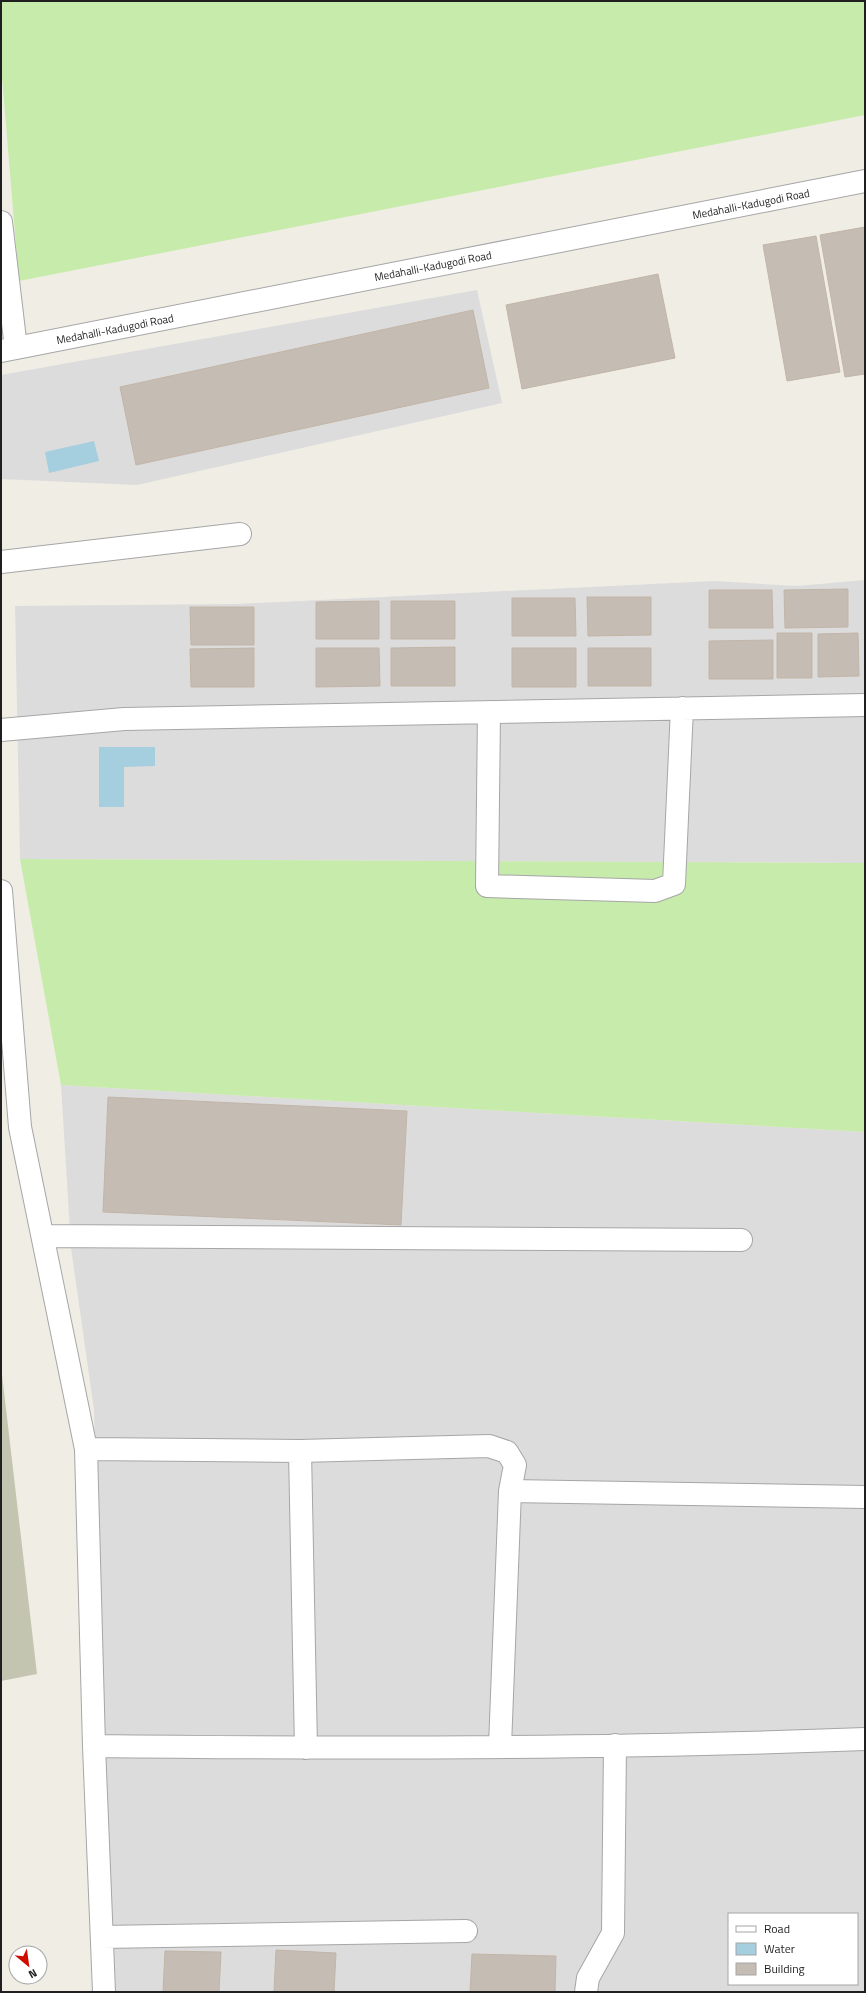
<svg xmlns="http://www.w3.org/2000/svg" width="866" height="1993" viewBox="0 0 866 1993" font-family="'Titillium Web',sans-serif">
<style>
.residential{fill:#dddcdc;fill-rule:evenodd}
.construction{fill:#c4c5b1}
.grass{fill:#c7ebab}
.water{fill:#a5cede}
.building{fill:#c5bcb4;stroke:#c2b5a7}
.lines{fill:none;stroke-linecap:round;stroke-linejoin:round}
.minor-casing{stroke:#a6a6a6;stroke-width:24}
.minor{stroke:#fff;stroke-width:22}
.labels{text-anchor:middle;stroke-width:3;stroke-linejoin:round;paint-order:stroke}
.street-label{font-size:11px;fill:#1f1f1f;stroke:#fff}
</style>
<rect width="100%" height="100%" fill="#f0ede5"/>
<!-- residential -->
<path class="residential" d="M477,290l25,113 -365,82 -136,-6v-104z
M865,580v283l-845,-4 -5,-253 221,-2 478,-23 83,5z
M61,1085l804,47v860h-758l-13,-582 -23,-162zM729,1914h128v70h-128z"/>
<!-- construction -->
<path class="construction" d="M1,1366l36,308 -36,7z"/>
<!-- grass -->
<path class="grass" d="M1,1h864v114l-846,166 -18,-216z
M20,859l845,4v269l-804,-47z"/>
<!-- water -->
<path class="water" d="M94,441l5,20 -50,12 -4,-21z
M99,747h56v19l-31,1v40h-25z"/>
<!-- building -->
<path class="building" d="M865,227v147l-20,3 -25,-142z
M816,236l24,136 -53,9 -24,-136z
M658,274l17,84 -153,31 -16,-84z
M473,310l16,78 -353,77 -16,-78z
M848,589v38l-63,1 -1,-38z
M709,590h63l1,38h-64z
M587,597h64v38l-63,1z
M512,598h63l1,38h-64z
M379,601v38h-63v-37z
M391,601h64v38h-64z
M190,607h64v38h-63z
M777,633h35v45h-35z
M858,633l1,43 -41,1v-43z
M773,640v39h-64v-38z
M455,647v39h-64v-38z
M254,648v39h-63l-1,-38z
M316,648h63l1,38 -64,1z
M512,648h64v39h-64z
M588,648h63v38h-63z
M108,1097l299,14 -6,114 -298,-13z
M276,1950l60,3 -2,39h-60z
M165,1951l56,1 -2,40h-56z
M472,1954l84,2 -1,36h-85z"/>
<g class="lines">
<!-- minor casing -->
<g class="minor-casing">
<path id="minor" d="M1,222l15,126
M1,351l864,-170
M1,562l239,-28
M489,712l-2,174 168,5 19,-7 8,-176
M1,730l123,-11 741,-14
M1,891l19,236 66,322 8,297 10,246
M43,1236l698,4
M86,1449l214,2 189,-5 18,6 8,13 -5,26
M300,1451l6,297
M94,1746c257,3 514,3 771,-7
M500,1746l10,-255 355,6
M102,1937l364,-6
M586,1992l2,-14 25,-45 2,-188"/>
</g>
<!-- minor -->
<use href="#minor" class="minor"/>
</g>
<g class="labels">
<!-- street labels -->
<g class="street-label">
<text transform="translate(751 204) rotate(-11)" y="4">Medahalli-Kadugodi Road</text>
<text transform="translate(433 266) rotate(-11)" y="4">Medahalli-Kadugodi Road</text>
<text transform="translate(115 329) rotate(-11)" y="4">Medahalli-Kadugodi Road</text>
</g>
</g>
<!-- border -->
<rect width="866" height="1993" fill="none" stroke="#1f1f1f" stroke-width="4"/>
<!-- legend -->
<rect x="728" y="1913" width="130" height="72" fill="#ffffff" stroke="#a5a5a5"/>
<rect x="736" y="1926" width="20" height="6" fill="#ffffff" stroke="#a5a5a5"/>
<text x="764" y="1933" font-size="12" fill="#1f1f1f">Road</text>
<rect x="736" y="1943" width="20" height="12" fill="#a5cede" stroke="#a5a5a5"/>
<text x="764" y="1953" font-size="12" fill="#1f1f1f">Water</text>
<rect x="736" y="1963" width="20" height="12" fill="#c5bcb4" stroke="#a5a5a5"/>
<text x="764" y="1973" font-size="12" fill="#1f1f1f">Building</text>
<!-- north arrow -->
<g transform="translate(28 1965) rotate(151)"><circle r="19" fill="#ffffff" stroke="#a5a5a5"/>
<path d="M0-3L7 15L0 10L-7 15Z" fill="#ce0c00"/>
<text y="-6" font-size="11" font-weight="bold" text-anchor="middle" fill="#1f1f1f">N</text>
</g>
</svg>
